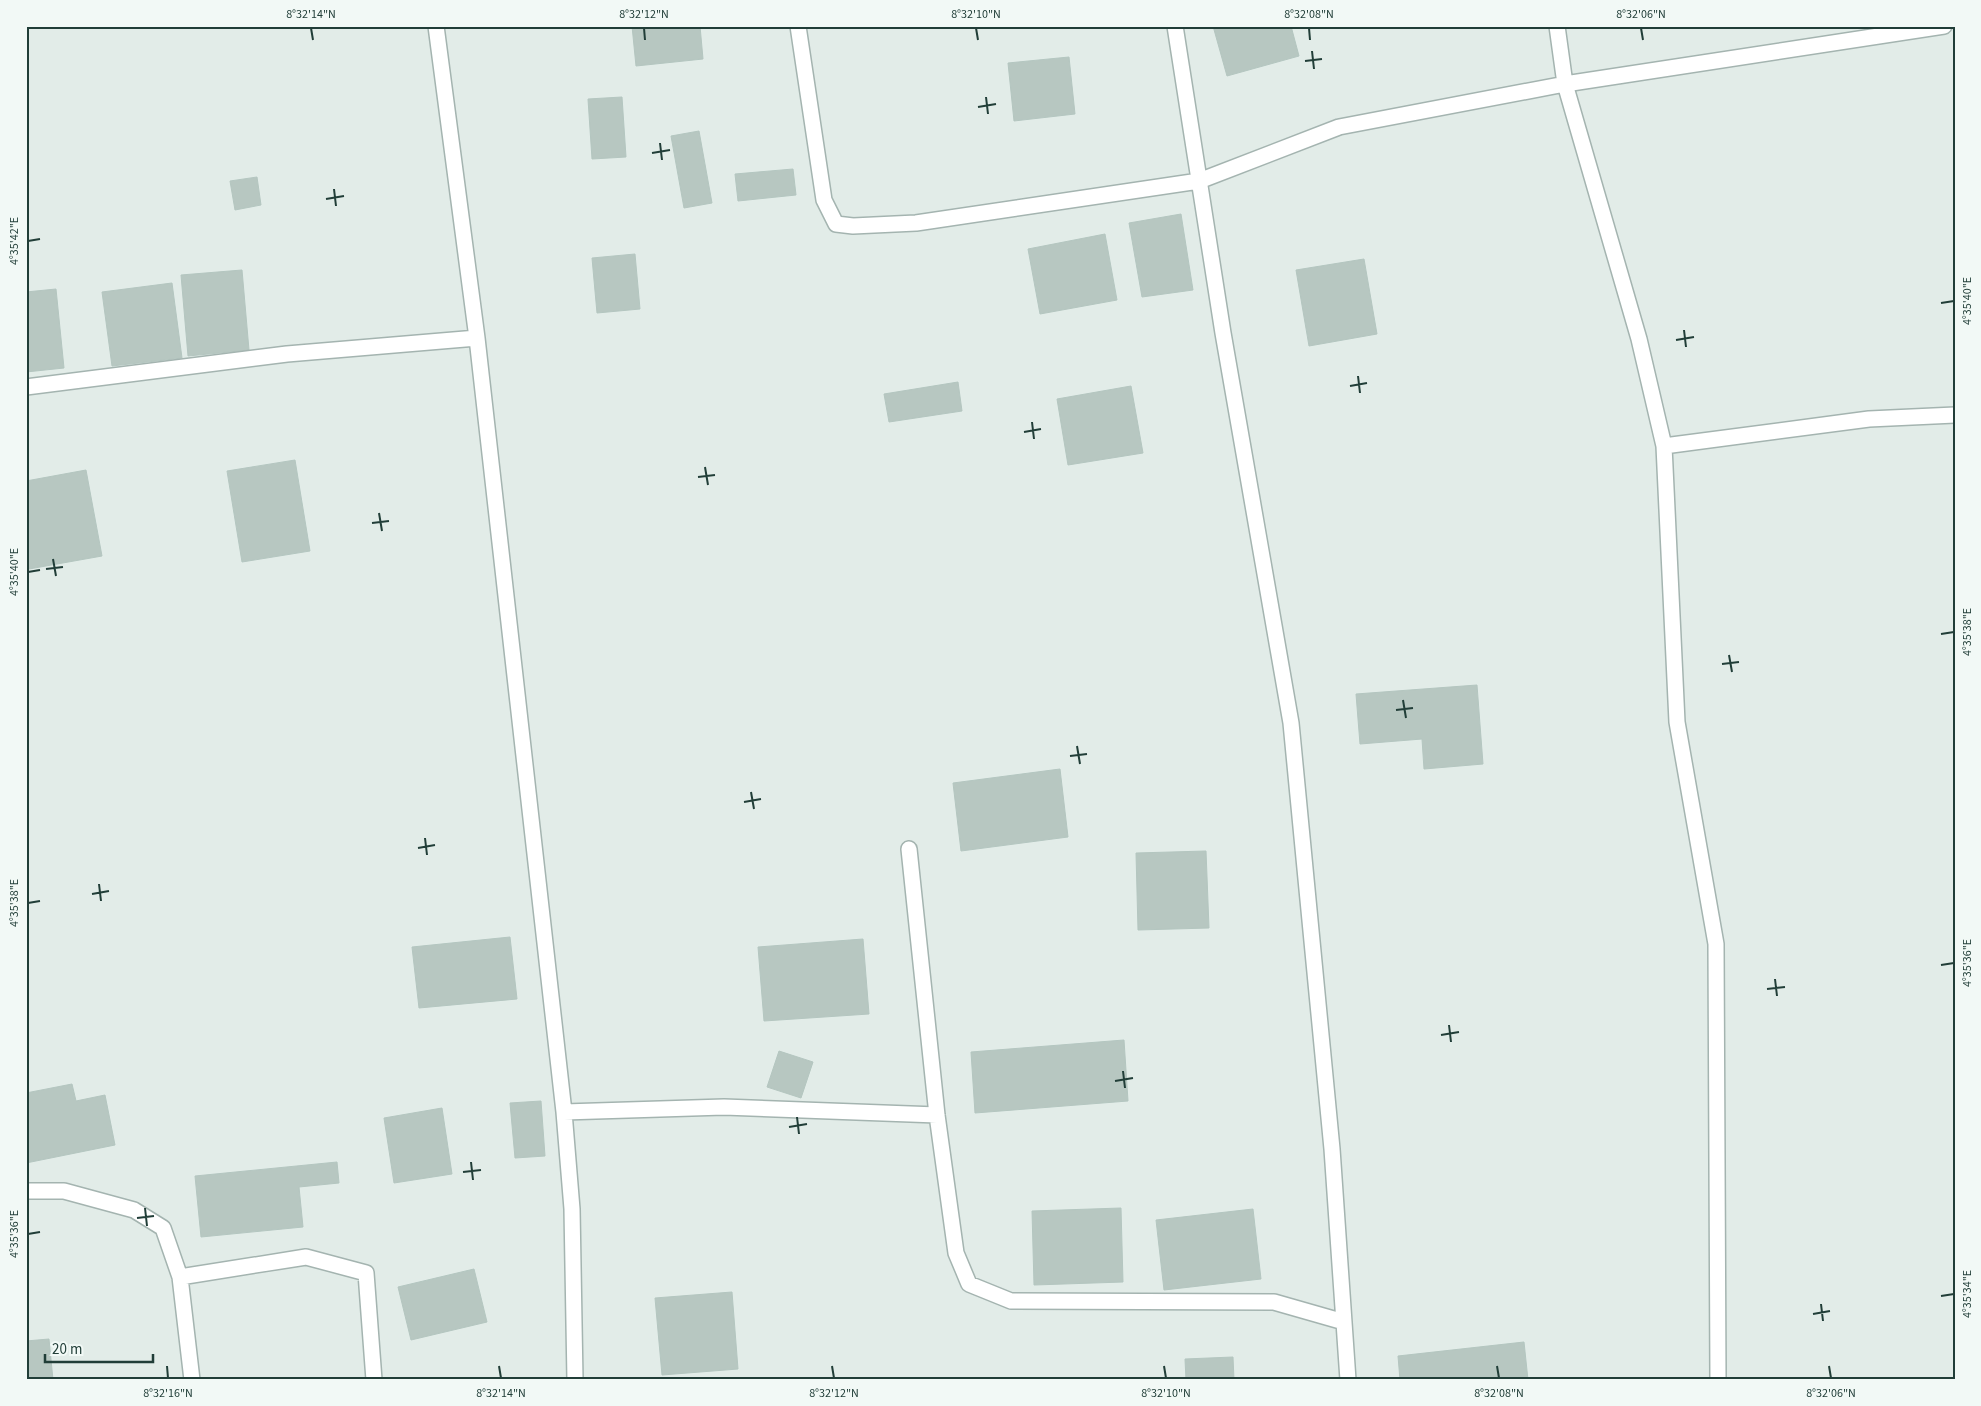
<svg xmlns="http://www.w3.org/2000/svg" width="1981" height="1406" viewBox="0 0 1981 1406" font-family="'Source Sans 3',sans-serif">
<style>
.building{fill:#b7c7c1;stroke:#b4c6c0}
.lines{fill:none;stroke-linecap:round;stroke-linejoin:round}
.minor-casing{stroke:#a4b4b0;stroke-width:18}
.minor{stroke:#fff;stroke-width:15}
.ticks{fill:none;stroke:#213e38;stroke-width:2}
.neatline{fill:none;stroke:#213e38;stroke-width:2}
.ticks-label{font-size:12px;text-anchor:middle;fill:#213e38}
</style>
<rect width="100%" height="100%" fill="#e2ece8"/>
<!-- building -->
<path class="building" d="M632,26h68l3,33 -67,7z
M1213,26h78l8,30 -72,20z
M1069,57l6,57 -61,7 -6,-58z
M622,97l4,60 -34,2 -4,-60z
M699,131l13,72 -28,5 -13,-72z
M793,169l3,26 -58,6 -3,-27z
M257,177l4,28 -26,5 -5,-29z
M1181,214l12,76 -51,7 -13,-74z
M1105,234l12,66 -77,14 -12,-65z
M635,254l5,55 -43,4 -5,-55z
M1364,259l13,75 -68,12 -13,-76z
M242,270l7,80 -61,6 -7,-81z
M172,283l10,75 -70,8 -10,-74z
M56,289l8,79 -38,4v-80z
M958,382l4,29 -73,11 -5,-28z
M1131,386l12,67 -75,12 -11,-66z
M295,460l15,91 -68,11 -15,-91z
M86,470l16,86 -73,13 -3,-14v-74z
M1477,685l6,79 -59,5 -2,-30 -62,5 -4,-50z
M1060,769l8,68 -107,14 -8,-68z
M1206,851l3,77 -71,2 -2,-77z
M510,937l7,62 -98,9 -7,-61z
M863,939l6,75 -105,7 -6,-74z
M1124,1040l4,61 -153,12 -4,-61z
M779,1051l34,11 -12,36 -34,-11z
M72,1084l4,17 29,-6 10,50 -89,18v-70z
M541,1101l4,55 -30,2 -5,-55z
M442,1108l10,66 -58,9 -10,-65z
M337,1162l2,21 -40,4 4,40 -102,10 -6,-61z
M1121,1208l2,74 -89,3 -2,-74z
M1253,1209l8,70 -97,11 -8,-70z
M474,1269l13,53 -76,18 -13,-53z
M732,1292l6,77 -76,6 -7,-77z
M49,1339l4,41h-27v-39z
M1524,1342l4,38h-128l-2,-24z
M1233,1357l1,23h-48l-1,-21z"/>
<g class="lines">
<!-- minor casing -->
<g class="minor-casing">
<path id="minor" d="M436,26l41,312 87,774 8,97 3,171
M798,26l26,174 12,24 17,2 63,-3 283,-42 140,-54 226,-43 379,-58
M1175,26l48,307 68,390 41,426 16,231
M1557,26l8,58 74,255 25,107 13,276 39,222 2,436
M26,387l261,-33 190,-16
M1664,446l205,-27 86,-4
M909,849l28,266 19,138 13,31 42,17 263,1 70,20
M564,1112l160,-5 213,8
M26,1191h38l70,19 29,18 17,49
M192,1380l-12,-103 126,-20 60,16 8,107"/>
</g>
<!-- minor -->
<use href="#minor" class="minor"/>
</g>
<!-- ticks -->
<path class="ticks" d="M311,28l2,12M644,28l1,12M976,28l2,12M1309,28l1,12M1641,28l2,12M1312,51l2,18M1305,61l17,-2M986,97l2,17M978,107l18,-3M660,143l2,17M652,153l18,-3M334,189l2,17M326,199l18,-3M28,241l12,-2M1941,303l13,-2M1684,330l2,17M1676,340l18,-3M1358,376l2,17M1350,386l17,-3M1032,422l2,17M1024,432l17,-3M705,467l3,18M698,477l17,-2M379,513l3,18M372,523l17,-2M53,559l3,17M46,569l17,-2M28,572l12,-2M1941,634l13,-2M1729,655l3,17M1722,664l17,-2M1403,700l3,18M1396,710l17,-2M1077,746l3,18M1070,756l17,-2M751,792l3,17M744,802l17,-3M425,838l2,17M418,848l17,-3M99,884l2,17M92,894l17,-3M28,903l12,-2M1941,965l13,-2M1775,979l2,17M1767,989l18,-2M1449,1025l2,17M1441,1035l18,-3M1123,1071l2,17M1115,1081l18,-3M797,1117l2,17M789,1127l18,-3M471,1162l2,18M463,1172l18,-2M145,1208l2,18M137,1218l17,-2M28,1234l12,-2M1941,1296l13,-2M1821,1304l2,17M1813,1314l17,-3M167,1366l1,12M499,1366l2,12M832,1366l2,12M1164,1366l2,12M1497,1366l2,12M1829,1366l2,12"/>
<!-- border -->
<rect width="1981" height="1406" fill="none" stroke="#f2f9f6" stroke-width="55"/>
<!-- scale -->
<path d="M45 1354v8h108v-8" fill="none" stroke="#213e38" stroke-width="2.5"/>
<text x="52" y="1354" font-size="15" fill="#213e38" stroke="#f2f9f6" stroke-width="4" paint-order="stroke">20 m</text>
<rect x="28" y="28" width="1926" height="1350" class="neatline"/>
<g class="ticks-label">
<text x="311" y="18">8°32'14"N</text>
<text x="644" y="18">8°32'12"N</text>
<text x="976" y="18">8°32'10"N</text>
<text x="1309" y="18">8°32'08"N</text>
<text x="1641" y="18">8°32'06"N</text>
<text transform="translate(14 241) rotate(-90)" y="4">4°35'42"E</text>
<text transform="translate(1967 301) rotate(-90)" y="4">4°35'40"E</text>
<text transform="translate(14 572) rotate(-90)" y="4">4°35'40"E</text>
<text transform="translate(1967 632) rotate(-90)" y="4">4°35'38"E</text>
<text transform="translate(14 903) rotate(-90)" y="4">4°35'38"E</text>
<text transform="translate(1967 963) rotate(-90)" y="4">4°35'36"E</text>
<text transform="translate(14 1234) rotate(-90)" y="4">4°35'36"E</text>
<text transform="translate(1967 1294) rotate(-90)" y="4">4°35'34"E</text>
<text x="168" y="1397">8°32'16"N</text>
<text x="501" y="1397">8°32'14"N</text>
<text x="834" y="1397">8°32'12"N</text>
<text x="1166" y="1397">8°32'10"N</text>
<text x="1499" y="1397">8°32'08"N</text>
<text x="1831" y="1397">8°32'06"N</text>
</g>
</svg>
